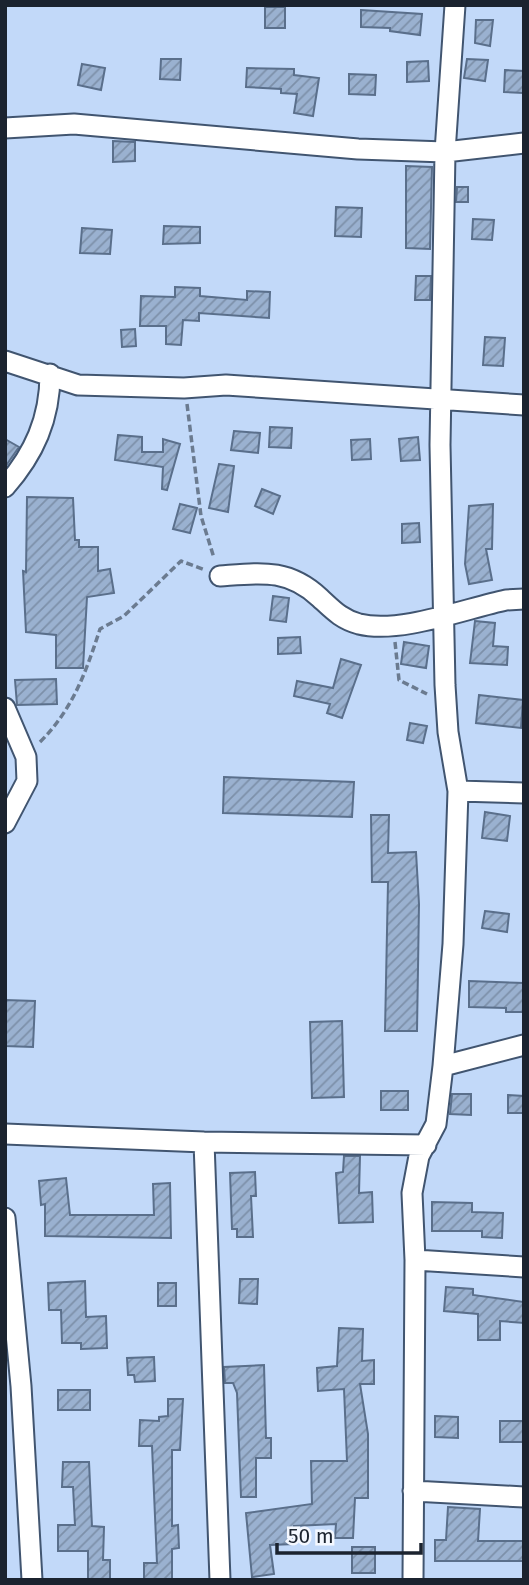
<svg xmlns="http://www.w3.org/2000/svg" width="529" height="1585" viewBox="0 0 529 1585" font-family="'Fira Sans',sans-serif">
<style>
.building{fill:url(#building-hatch);stroke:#5a6f8b;stroke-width:2}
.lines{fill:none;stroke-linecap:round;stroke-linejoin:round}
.minor-casing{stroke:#415570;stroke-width:23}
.path{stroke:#6b7b90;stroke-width:3.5;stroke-dasharray:7 3.5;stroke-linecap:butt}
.minor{stroke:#fff;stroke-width:19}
</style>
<defs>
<pattern id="building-hatch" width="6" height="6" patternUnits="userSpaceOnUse" patternTransform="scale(1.75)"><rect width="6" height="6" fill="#9ab1d0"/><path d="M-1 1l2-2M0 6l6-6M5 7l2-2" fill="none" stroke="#7d90a9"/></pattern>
</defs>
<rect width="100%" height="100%" fill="#c2d9f9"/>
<!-- building -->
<path class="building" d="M265,7h20v21h-20z
M361,10l61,4 -2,21 -30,-4v-3l-29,-1z
M476,20h17l-3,26 -15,-3z
M161,59h20l-1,21 -20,-1z
M467,59l21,1 -3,21 -21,-3z
M428,61l1,20 -22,1v-20z
M82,64l23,4 -4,22 -23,-5z
M247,68l47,1v6l25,3 -6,38 -19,-3 3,-19 -16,-1v-4l-35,-2z
M505,70l19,1 -1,22 -19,-1z
M349,74l27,1 -1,20 -26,-1z
M113,141l22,1v19l-22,1z
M406,166l26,1 -2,82 -24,-1z
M457,187h11v15h-12z
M336,207l26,1 -1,29 -26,-1z
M473,219l21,1 -2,20 -20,-1z
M164,226l36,1v16l-37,1z
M82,228l30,2 -2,24 -30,-1z
M416,276h15l-1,24h-15z
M175,287l25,1v8l47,4v-9l23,1 -1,26 -70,-5v8l-16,-1 -2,25 -15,-1v-18h-26l1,-30 34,1z
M135,329l1,17 -14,1 -1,-17z
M485,337l20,1 -2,28 -20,-1z
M270,427l22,1 -1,20 -22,-1z
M234,431l26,2 -2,20 -27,-3z
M118,435l24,2v15h21v-13l17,5 -13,46 -5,-1 1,-22 -48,-7z
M418,437l2,23 -19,1 -2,-22z
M5,439l14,8 -14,20z
M370,439l1,20 -19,1 -1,-20z
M219,464l15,2 -6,46 -19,-4z
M262,489l18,7 -7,18 -18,-8z
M27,497l46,1 2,42h4v7h19v24l12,-2 4,24 -27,4 -4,71h-27v-33l-30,-3 -3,-61 3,1z
M180,504l17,4 -7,25 -17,-4z
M493,504l-1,45h-6l6,31 -23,4 -4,-20 4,-58z
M419,523l1,19 -18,1v-19z
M273,596l16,2 -3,24 -16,-2z
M475,621l20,2 -2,23 15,1 -1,18 -37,-2z
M300,637l1,16 -23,1v-16z
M404,642l25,4 -3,22 -25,-4z
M341,659l20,6 -19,53 -15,-5 3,-9 -36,-8 3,-15 36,7z
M56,679l1,25 -40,1 -2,-25z
M479,695l44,5 -2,28 -45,-5z
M410,723l17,3 -4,17 -16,-3z
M224,777l130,5 -2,35 -129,-4z
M485,812l25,4 -3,25 -25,-3z
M371,815h18l-1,38 28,-1 3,52 -2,127h-32l3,-149h-16z
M485,911l24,3 -2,18 -25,-4z
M469,981l55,2v29h-18v-4l-37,-1z
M5,1000l30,1 -2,46 -28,-1z
M342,1021l2,76 -32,1 -2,-76z
M381,1091h27v19h-27z
M452,1094h19v21l-21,-1z
M508,1095l16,1v17h-16z
M344,1156h16l-1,37 13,-1 1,30 -34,1 -3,-50 7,-1z
M255,1172l1,24h-5l2,41h-16v-8h-5l-2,-56z
M66,1178l4,37h84l-1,-31 17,-1 1,55 -126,-2v-32l-4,1 -2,-24z
M432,1202l40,1v9l31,1 -1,25 -20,-1v-6h-50z
M240,1279h18l-1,25 -18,-1z
M85,1281l1,36 20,-1 1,32 -26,1v-6h-19l-1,-33h-12l-1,-27z
M158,1283h18v23h-18z
M446,1287l27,2v6l51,7v21l-24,-2v19h-22v-26l-34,-3z
M339,1328l24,1 -1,32 12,-1v24h-14l8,50v64h-13l-2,40h-18l1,-14 -42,2v18l-24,1 4,29 -22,3 -6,-64 66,-9 -1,-43h36l-3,-72 -26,2 -1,-23 20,-2z
M154,1357l1,24 -20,1 -1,-7h-6l-1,-17z
M264,1365l2,73h5v20h-15v39h-15l-4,-104 -4,-10h-8l-1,-16z
M58,1390h32v20h-32z
M168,1399h15l-3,51h-8v76l6,-1 1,23 -7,1v31h-28v-17h13l-5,-117h-13l1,-26 19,1v-4l9,-1z
M435,1416l23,1v21l-23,-1z
M500,1421h24v21h-24z
M63,1462h26l3,64 12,1 -1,33h7v19h-22v-28h-30v-26h17l-2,-38h-11z
M448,1507l32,2 -2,32h46v20h-89v-21h11z
M352,1547h23v26h-23z"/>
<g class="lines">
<!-- minor casing -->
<g class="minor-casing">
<path id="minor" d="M5,128l69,-4 284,25 87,3 79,-9
M5,361l73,24 106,3 42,-3 298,20
M5,487c29,-33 45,-68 45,-113
M220,576c40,-3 68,-8 100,22 13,12 21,21 39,26 41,10 105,-15 147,-24l18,-1
M5,708l21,49 1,24 -22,42
M458,791l66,2
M443,1066l81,-21
M5,1134l199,8 222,3
M204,1142l16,438
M5,1218l16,168 11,194
M415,1260l109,7
M413,1491l111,6
M413,1580l2,-320 -3,-67 7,-37 17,-32 7,-58 10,-122 5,-153 -10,-59 -3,-47 -5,-240 5,-293 10,-147"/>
</g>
<!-- path -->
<path class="path" d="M187,404l14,112 13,42
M395,642l4,38 28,14
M40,742c33,-33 46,-70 60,-113l24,-13 57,-55 24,9"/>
<!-- minor -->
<use href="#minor" class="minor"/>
</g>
<!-- border -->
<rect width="529" height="1585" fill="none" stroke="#1b232f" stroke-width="14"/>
<!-- scale -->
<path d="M277 1543v10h144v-10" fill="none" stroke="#1b232f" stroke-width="3.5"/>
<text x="288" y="1543" font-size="21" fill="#1b232f" stroke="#f4f8ff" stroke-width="5" paint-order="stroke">50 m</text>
</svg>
